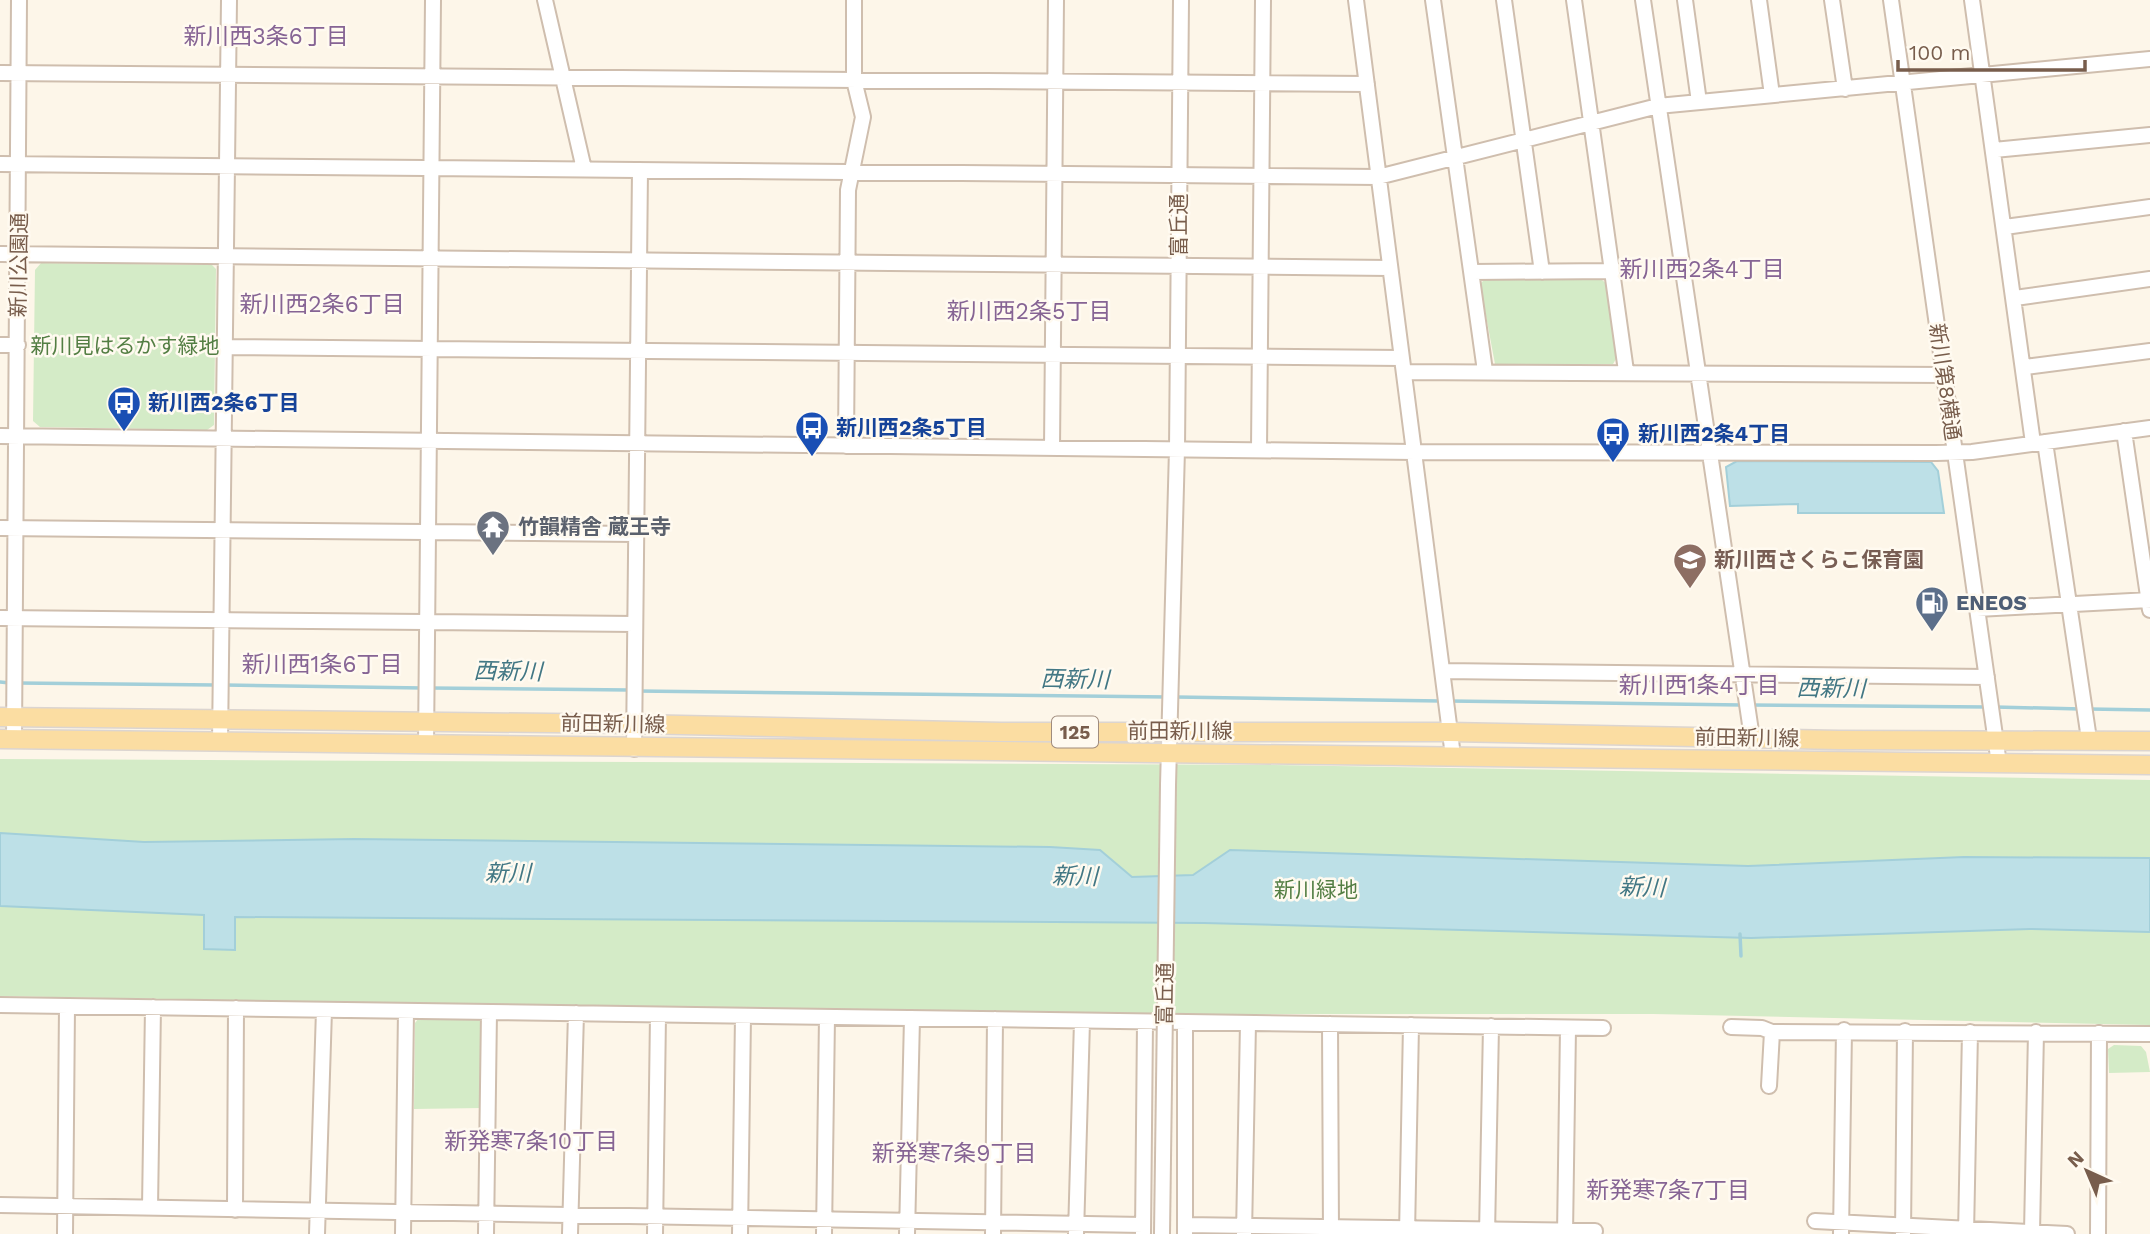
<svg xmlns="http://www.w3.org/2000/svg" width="2150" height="1234" viewBox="0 0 2150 1234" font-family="'Work Sans','Noto Sans JP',sans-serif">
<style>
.green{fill:#d4ebc7}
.water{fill:#bde0e7;stroke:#a3cfd9;stroke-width:2}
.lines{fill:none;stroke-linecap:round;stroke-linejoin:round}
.stream{stroke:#a3cfd9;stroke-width:3.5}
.minor-casing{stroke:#cfbeae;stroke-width:18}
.major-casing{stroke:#dcd5d0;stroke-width:21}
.minor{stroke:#fff;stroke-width:14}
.major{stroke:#fbdda2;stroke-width:18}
.minor-bridge-casing{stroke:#cfbeae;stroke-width:18;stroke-linecap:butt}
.minor-bridge{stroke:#fff;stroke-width:14}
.labels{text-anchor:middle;stroke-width:5;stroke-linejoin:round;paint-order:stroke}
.shield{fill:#fffaf0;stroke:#a08c7d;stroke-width:2}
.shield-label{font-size:19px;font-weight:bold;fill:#785d4c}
.street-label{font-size:21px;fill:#785d4c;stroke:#fffaf0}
.park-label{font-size:21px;fill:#537e43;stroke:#fffaf0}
.transit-label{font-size:21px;font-weight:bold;fill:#164399;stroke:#fffaf0;text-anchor:start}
.worship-label{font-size:21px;font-weight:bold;fill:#5b616d;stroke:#fffaf0;text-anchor:start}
.education-label{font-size:21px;font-weight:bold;fill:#785e54;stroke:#fffaf0;text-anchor:start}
.service-label{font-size:21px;font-weight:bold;fill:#4e5e75;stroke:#fffaf0;text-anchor:start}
.neighbourhood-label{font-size:23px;fill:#866494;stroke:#fffaf0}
.water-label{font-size:23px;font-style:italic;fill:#427784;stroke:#fffaf0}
</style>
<rect width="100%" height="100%" fill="#fdf6e9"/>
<!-- green -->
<path class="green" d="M41,263l171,2 4,4 -2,156 -7,5 -167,-3 -7,-6 2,-151z
M1484,280h118l5,4 9,75 -3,5h-118l-15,-80z
M0,759l1274,6 876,15v245l-497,-11h-669l-984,-18z
M419,1018h59l4,4 -1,86 -67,1 1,-86z
M2114,1045l27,1 5,6 4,20 -41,1 -1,-24z"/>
<!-- water -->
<path class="water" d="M1737,461l194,1 7,9 6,42h-146v-9l-68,2 -4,-39z
M0,833l144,9 210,-3 696,8 50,3 32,27 61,-2 37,-25 518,16 216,-9 186,1v74l-120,-3 -279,9 -547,-15 -969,-6v33l-31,-1v-34l-204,-9z"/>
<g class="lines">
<!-- stream -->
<path class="stream" d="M0,682l10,1
M17,683l199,2
M224,685l199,3
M430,688l199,2
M637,691l531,6
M1176,697l265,4
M1449,701l293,4
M1750,705l237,2
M1995,707l86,2
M2089,709l61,1
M1740,934l1,22"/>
<!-- minor casing -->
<g class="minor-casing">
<path id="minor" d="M545,0l39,169
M1356,0l97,756
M1433,0l52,371
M1504,0l38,272
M1574,0l52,371
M1643,0l109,738
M1685,0l14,102
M1759,0l13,95
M1832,0l13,89
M1891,0l108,764
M1972,0l61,443
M0,73l1367,11
M1994,150l156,-15
M0,164l1378,13 280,-71 492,-47
M2005,227l145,-20
M0,254l1390,14
M1472,272l140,-1
M2015,298l135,-19
M0,345h18
M226,347l1175,11
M2025,367l125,-16
M1404,372l539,3
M2124,431l26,179
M0,436l1414,16 522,1 36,-1 178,-24
M2045,442l44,297
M846,446l2,-256 15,-73 -9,-37v-80
M1052,448l4,-448
M1259,450l4,-450
M0,528l636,6
M1977,609l173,-9
M0,618l635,6
M1443,671l544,6
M14,739l5,-739
M220,742l9,-742
M426,745l7,-745
M634,749l6,-579
M1168,785l9,-336 4,-449
M0,1005l1603,23
M1185,1022v212
M1330,1024l1,210
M1731,1027l31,1 10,4
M1769,1086l3,-54 378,2
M0,1205l1143,20
M150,1208l3,-201
M235,1210l1,-202
M1815,1221l252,13
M1185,1225l410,6
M2032,1232l4,-200
M1143,1233l2,-211
M1903,1233l2,-202
M65,1234l2,-228
M317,1234l7,-224
M403,1234l3,-223
M486,1234l3,-222
M570,1234l6,-221
M655,1234l3,-219
M740,1234l3,-218
M824,1234l3,-217
M907,1234l5,-216
M993,1234l2,-215
M1076,1234l6,-213
M1244,1234l4,-211
M1407,1234l4,-209
M1487,1234l4,-208
M1565,1234l3,-206
M1841,1234l3,-204
M1966,1234l4,-202
M2098,1234l1,-201"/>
</g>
<!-- major casing -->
<g class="major-casing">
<path id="major" d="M0,717l634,7 367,8h449l389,8 311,1
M0,739l2150,26"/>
</g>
<!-- minor -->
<use href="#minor" class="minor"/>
<!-- major -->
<use href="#major" class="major"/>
<!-- minor-bridge casing -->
<g class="minor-bridge-casing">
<path id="minor-bridge" d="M1162,1234l6,-449"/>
</g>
<!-- minor-bridge -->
<use href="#minor-bridge" class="minor-bridge"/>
</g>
<!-- icons -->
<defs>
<g id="bus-pin" transform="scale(1.75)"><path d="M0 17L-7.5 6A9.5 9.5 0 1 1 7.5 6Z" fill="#1a4fb4" stroke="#fffaf0"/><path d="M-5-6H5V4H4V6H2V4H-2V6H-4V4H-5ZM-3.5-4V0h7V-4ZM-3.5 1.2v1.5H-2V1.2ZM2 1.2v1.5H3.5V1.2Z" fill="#fff"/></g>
<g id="temple-pin" transform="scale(1.75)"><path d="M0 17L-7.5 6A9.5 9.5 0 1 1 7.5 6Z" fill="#6b7280" stroke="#fffaf0"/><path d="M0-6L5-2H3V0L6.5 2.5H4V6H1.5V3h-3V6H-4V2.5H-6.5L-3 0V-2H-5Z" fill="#fff"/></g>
<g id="school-pin" transform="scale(1.75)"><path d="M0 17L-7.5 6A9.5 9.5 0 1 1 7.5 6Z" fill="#8d6e63" stroke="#fffaf0"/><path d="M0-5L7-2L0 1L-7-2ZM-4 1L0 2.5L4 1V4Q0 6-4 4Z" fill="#fff"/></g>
<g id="fuel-pin" transform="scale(1.75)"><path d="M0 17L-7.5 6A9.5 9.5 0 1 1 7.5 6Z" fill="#5c6f8a" stroke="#fffaf0"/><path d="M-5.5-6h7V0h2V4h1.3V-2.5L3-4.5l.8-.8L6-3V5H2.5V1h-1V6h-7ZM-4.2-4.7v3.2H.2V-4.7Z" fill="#fff"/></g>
</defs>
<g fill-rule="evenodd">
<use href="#bus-pin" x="124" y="403"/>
<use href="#bus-pin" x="812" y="428"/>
<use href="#bus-pin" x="1613" y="434"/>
<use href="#temple-pin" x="493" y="527"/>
<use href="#school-pin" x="1690" y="560"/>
<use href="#fuel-pin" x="1932" y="603"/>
</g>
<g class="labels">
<!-- shield labels -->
<rect class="shield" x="1052" y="716.5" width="46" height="31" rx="5"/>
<g class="shield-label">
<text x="1075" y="739">125</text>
</g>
<!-- street labels -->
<g class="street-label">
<text transform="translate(1179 225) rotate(-90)" y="7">富丘通</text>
<text transform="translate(19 265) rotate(-89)" y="7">新川公園通</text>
<text transform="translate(1945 382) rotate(82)" y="7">新川第8横通</text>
<text transform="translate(613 724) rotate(1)" y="7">前田新川線</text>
<text x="1180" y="738">前田新川線</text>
<text transform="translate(1747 738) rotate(1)" y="7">前田新川線</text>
<text transform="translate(1165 994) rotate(-89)" y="7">富丘通</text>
</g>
<!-- park labels -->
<g class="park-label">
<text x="125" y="353">新川見はるかす緑地</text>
<text x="1316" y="897">新川緑地</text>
</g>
<!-- transit labels -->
<g class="transit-label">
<text x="148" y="410">新川西2条6丁目</text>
<text x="836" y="435">新川西2条5丁目</text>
<text x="1638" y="441">新川西2条4丁目</text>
</g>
<!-- worship labels -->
<g class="worship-label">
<text x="518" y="534">竹韻精舎 蔵王寺</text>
</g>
<!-- education labels -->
<g class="education-label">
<text x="1714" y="567">新川西さくらこ保育園</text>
</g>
<!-- service labels -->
<g class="service-label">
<text x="1956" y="610">ENEOS</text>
</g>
<!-- neighbourhood labels -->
<g class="neighbourhood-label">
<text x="266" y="44">新川西3条6丁目</text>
<text x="1702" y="277">新川西2条4丁目</text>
<text x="322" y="312">新川西2条6丁目</text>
<text x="1029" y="319">新川西2条5丁目</text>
<text x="322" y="672">新川西1条6丁目</text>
<text x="1699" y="693">新川西1条4丁目</text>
<text x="531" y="1149">新発寒7条10丁目</text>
<text x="954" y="1161">新発寒7条9丁目</text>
<text x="1668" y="1198">新発寒7条7丁目</text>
</g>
<!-- water labels -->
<g class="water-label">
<text transform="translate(508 671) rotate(1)" y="8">西新川</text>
<text transform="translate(1075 679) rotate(1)" y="8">西新川</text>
<text transform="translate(1831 688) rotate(1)" y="8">西新川</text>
<text x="508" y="881">新川</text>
<text transform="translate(1075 876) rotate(1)" y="8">新川</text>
<text transform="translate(1642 887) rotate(2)" y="8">新川</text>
</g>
</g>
<!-- north arrow -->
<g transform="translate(2087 1171) rotate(316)" stroke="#fffaf0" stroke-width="5" paint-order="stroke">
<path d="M0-5L12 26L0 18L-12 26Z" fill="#785d4c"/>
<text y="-10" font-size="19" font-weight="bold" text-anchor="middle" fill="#785d4c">N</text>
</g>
<!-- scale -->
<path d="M1898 60v10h187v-10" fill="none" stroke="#785d4c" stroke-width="3.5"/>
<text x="1909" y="60" font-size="21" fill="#785d4c" stroke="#fffaf0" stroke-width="5" paint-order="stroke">100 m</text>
</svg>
